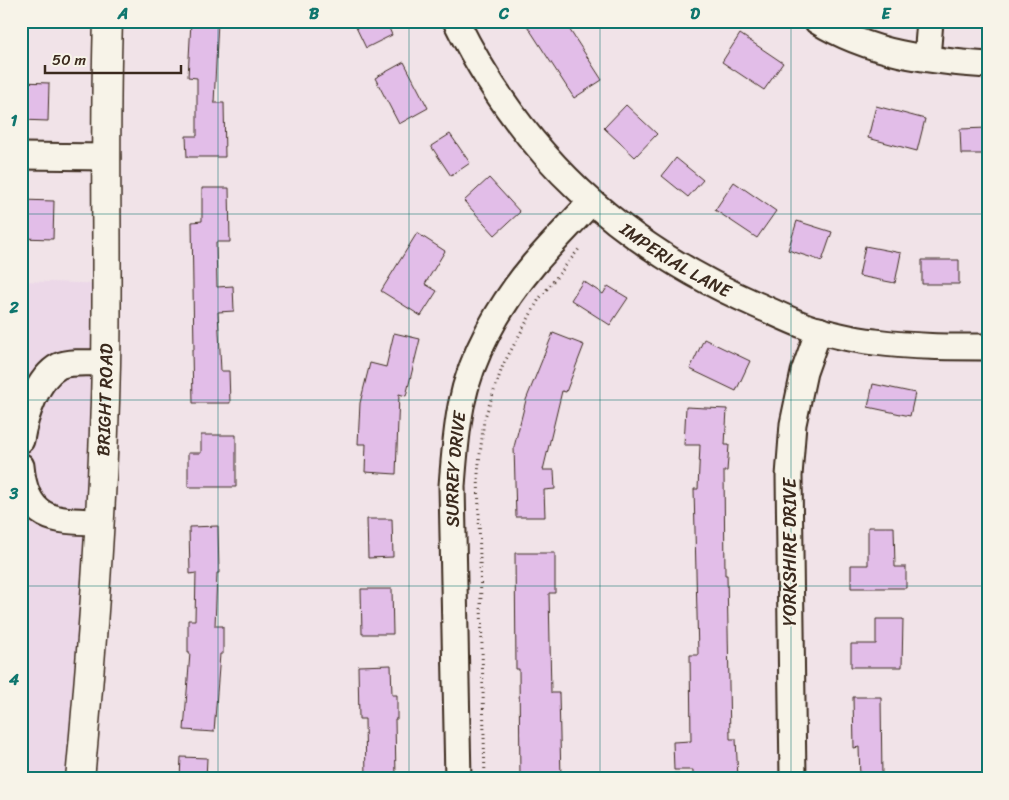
<svg xmlns="http://www.w3.org/2000/svg" width="1009" height="800" viewBox="0 0 1009 800" font-family="Sriracha,sans-serif">
<style>
.built{fill:#ecd8e8}
.building{fill:#e2bde8;stroke:#3b2a1e}
.lines{fill:none;stroke-linecap:round;stroke-linejoin:round}
.minor-casing{stroke:#3b2a1e;stroke-width:29}
.major-casing{stroke:#3b2a1e;stroke-width:31}
.path{stroke:#3b2a1e;stroke-width:3;stroke-dasharray:1 4;stroke-linecap:butt}
.minor{stroke:#f7f3e8;stroke-width:25}
.major{stroke:#f7f3e8;stroke-width:28}
.grid{fill:none;stroke:#0f766e;stroke-width:1;stroke-opacity:0.55}
.labels{text-anchor:middle;stroke-width:4;stroke-linejoin:round;paint-order:stroke}
.street-label{font-size:18px;fill:#3b2a1e;stroke:#f7f3e8}
.neatline{fill:none;stroke:#0f766e;stroke-width:2}
.grid-label{font-size:16px;text-anchor:middle;font-weight:bold;fill:#0f766e}
</style>
<rect width="100%" height="100%" fill="#f1e3e8"/>
<filter id="ink" filterUnits="userSpaceOnUse"><feTurbulence type="fractalNoise" baseFrequency=".02" numOctaves="2"/><feDisplacementMap in="SourceGraphic" scale="10" xChannelSelector="R" yChannelSelector="G"/><feConvolveMatrix kernelMatrix="1 2 1 2 8 2 1 2 1" color-interpolation-filters="sRGB"/></filter>
<g filter="url(#ink)">
<!-- built -->
<path class="built" d="M21,281l86,3 -27,495h-59z"/>
<!-- building -->
<path class="building" d="M191,21h27l-4,82h10l1,54h-38l-1,-21h11v-58l-9,-1z
M353,21h33l6,14 -26,13z
M524,21h40l38,59 -28,18z
M740,34l43,29 -19,27 -42,-28z
M404,62l24,46 -29,16 -24,-46z
M21,82l28,1 -1,38 -27,-1z
M626,105l31,29 -22,23 -31,-29z
M876,106l49,13 -8,32 -49,-13z
M988,128v26h-27l-1,-25z
M450,134l20,29 -19,13 -20,-30z
M676,158l27,22 -15,17 -26,-21z
M489,178l31,34 -25,23 -31,-34z
M734,182l42,29 -19,27 -42,-28z
M202,188h27l1,54h-14l1,45 16,-1 1,25 -16,1 3,59h8l1,32h-37l-1,-53h2l-2,-128 10,-1z
M21,200l33,1 -1,38 -32,-1z
M797,221l35,11 -10,29 -34,-11z
M417,233l28,18 -20,33 12,7 -16,25 -40,-25z
M865,246l36,7 -6,30 -36,-7z
M922,260h37v24h-37z
M583,281l20,13 5,-8 20,12 -18,27 -39,-25z
M394,333l26,6 -14,57 -7,-2 -3,80 -31,-2 1,-28h-8l2,-41 10,-40 16,4z
M553,333l31,12 -18,47 -4,-1 -19,79h11l1,19 -11,1 1,27h-29l-2,-70 12,-47z
M704,339l46,22 -14,30 -46,-22z
M873,384l42,9 -5,23 -42,-9z
M686,407l41,2 -2,36h4l-2,26h-3l1,104h2l3,164h6l2,40h-45v-9h-19l-1,-28 18,-1 -1,-86h8l-4,-166h4l2,-44h-16z
M201,435h35v52h-48v-34h13z
M367,519h25l1,38 -25,1z
M218,526l1,47h-2l-2,53h8v28h-3l-6,78 -30,-2 6,-77h-2v-33h7l1,-47 -6,1 -1,-47z
M868,527h26l1,40h11v21h-55v-23h17z
M515,553h40v40h-6l2,100h8l2,86h-41l-1,-110h-3z
M361,589h31l1,45h-31z
M876,619h27l-1,48h-51v-23h25z
M391,665l1,30h5v24h-2l1,60h-30l-1,-60h-6l-1,-53z
M853,697h28l1,82h-22l-1,-32 -5,1z
M181,757l26,1 -1,21h-26z"/>
<g class="lines">
<!-- minor casing -->
<g class="minor-casing">
<g id="minor">
<path id="s1" d="M456,21c66,134 164,224 301,284 16,7 32,15 48,21 20,7 49,14 70,16 37,5 75,5 113,5"/>
<path d="M817,21c51,32 112,40 171,44"/>
<path d="M927,58l3,-37"/>
<path d="M21,156l86,1"/>
<path d="M21,440c4,-24 16,-62 38,-74 10,-5 35,-3 47,-3"/>
<path d="M21,466c5,55 32,55 78,56"/>
<path id="s2" d="M458,779l-6,-293c2,-27 4,-54 9,-80 10,-51 39,-102 73,-142 18,-21 38,-41 57,-62"/>
<path d="M793,779l-4,-303 4,-52 11,-52 15,-42"/>
</g>
</g>
<!-- major casing -->
<g class="major-casing">
<g id="major">
<path id="s3" d="M80,779c13,-138 23,-276 26,-415 2,-114 -2,-229 2,-343"/>
</g>
</g>
<!-- path -->
<path class="path" d="M485,779l-7,-307 6,-52 19,-55 36,-66 40,-50"/>
<!-- minor -->
<use href="#minor" class="minor"/>
<!-- major -->
<use href="#major" class="major"/>
</g>
</g>
<!-- grid -->
<path class="grid" d="M218,21v758M409,21v758M600,21v758M791,21v758M21,214h967M21,400h967M21,586h967"/>
<g class="labels">
<!-- street labels -->
<g class="street-label">
<text dy="6" stroke="none"><textPath href="#s1" startOffset="330">IMPERIAL LANE</textPath></text>
<text dy="6" stroke="none"><textPath href="#s3" startOffset="380">BRIGHT ROAD</textPath></text>
<text dy="6" stroke="none"><textPath href="#s2" startOffset="310">SURREY DRIVE</textPath></text>
<text transform="translate(790 552) rotate(-90)" y="6">YORKSHIRE DRIVE</text>
</g>
</g>
<!-- margin -->
<rect width="1009" height="800" fill="none" stroke="#f7f3e8" stroke-width="55"/>
<!-- scale -->
<path d="M45 65v8h136v-8" fill="none" stroke="#3b2a1e" stroke-width="2.5"/>
<text x="52" y="65" font-size="15" fill="#3b2a1e" stroke="#f7f3e8" stroke-width="4" paint-order="stroke">50 m</text>
<rect x="28" y="28" width="954" height="744" class="neatline"/>
<g class="grid-label">
<text x="123" y="19">A</text>
<text x="314" y="19">B</text>
<text x="504" y="19">C</text>
<text x="695" y="19">D</text>
<text x="886" y="19">E</text>
<text x="14" y="126">1</text>
<text x="14" y="313">2</text>
<text x="14" y="499">3</text>
<text x="14" y="685">4</text>
</g>
</svg>
